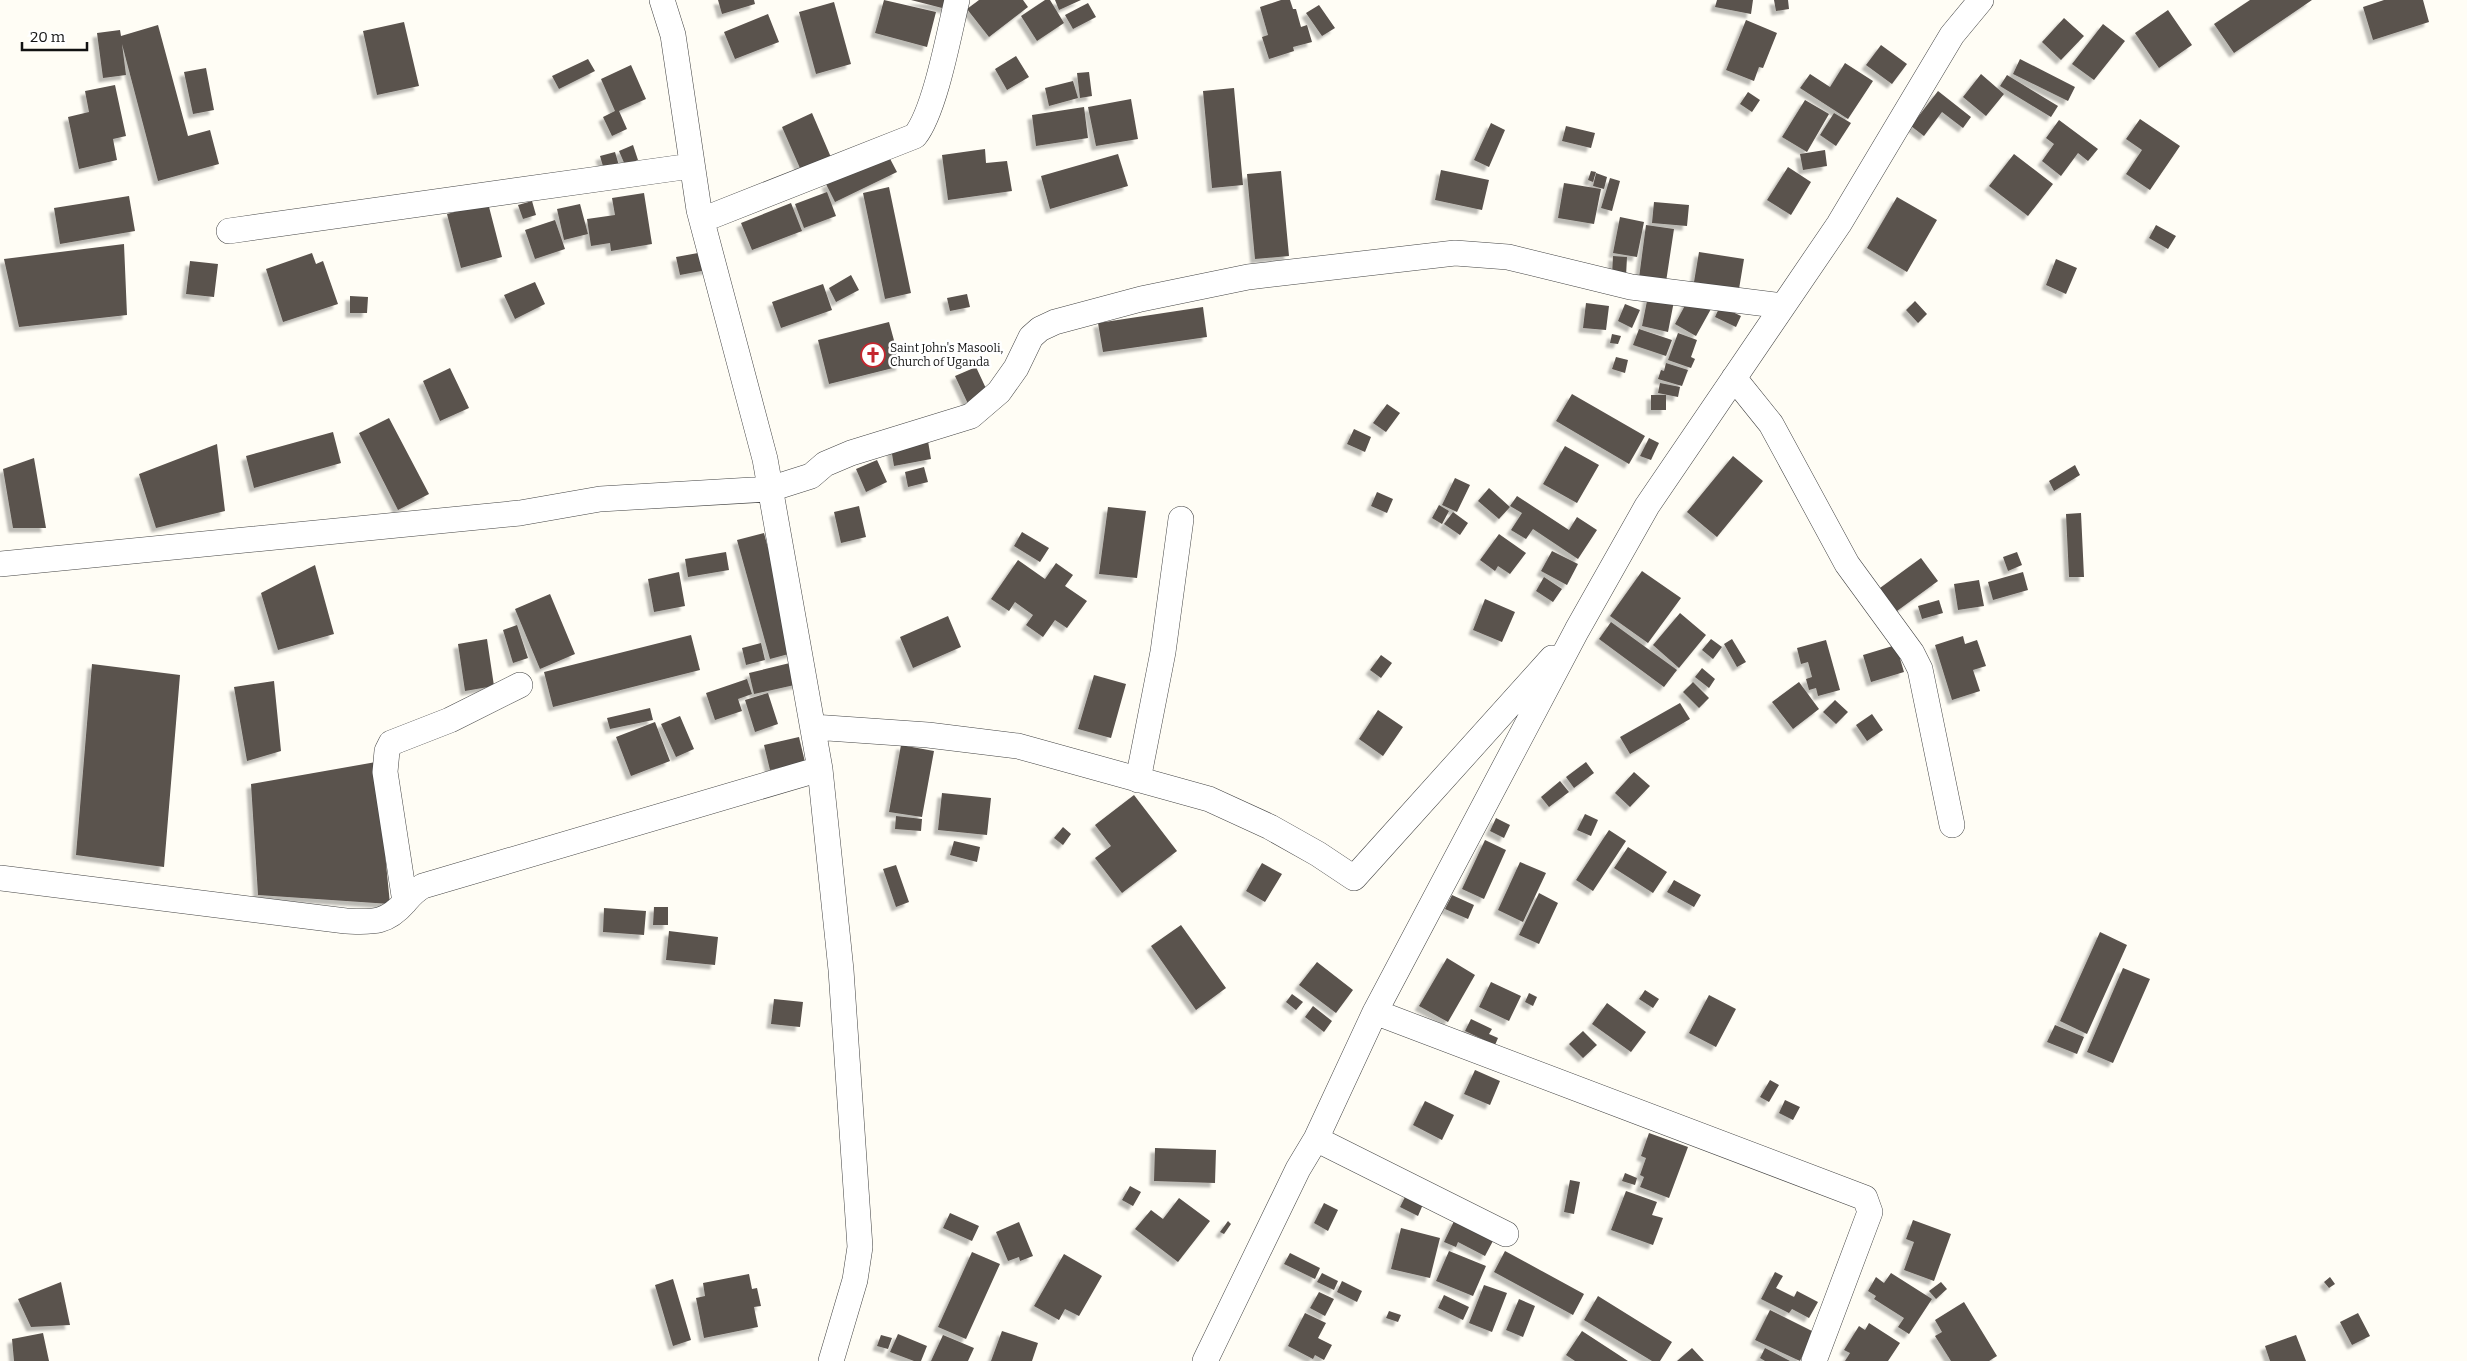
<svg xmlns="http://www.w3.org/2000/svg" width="2467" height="1361" viewBox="0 0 2467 1361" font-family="Bitter,serif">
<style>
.building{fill:#5a524d;filter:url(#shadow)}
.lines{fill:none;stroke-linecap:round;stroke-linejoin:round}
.street-casing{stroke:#444;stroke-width:26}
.street{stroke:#fff;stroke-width:25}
.labels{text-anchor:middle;stroke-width:5;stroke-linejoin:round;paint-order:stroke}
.poi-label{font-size:12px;fill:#111;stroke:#fff;text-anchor:start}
</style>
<defs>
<filter id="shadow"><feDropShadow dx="-4.5" dy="4.5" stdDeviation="1" flood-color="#0004"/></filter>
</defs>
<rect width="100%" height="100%" fill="#fffdf5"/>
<!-- building -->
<path class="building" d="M718,0h36l1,4 -33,10z
M884,0l52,12 -9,35 -52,-14z
M911,0h38l-3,9z
M979,0h44l5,7 -39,30 -22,-28z
M1045,0h5l14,23 -27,18 -16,-25z
M1055,0h26l-22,10z
M1281,0h9l3,9h3l5,18 6,-2 5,17 -19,5 1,4 -25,8 -7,-22 6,-2 -8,-28z
M1717,0h36l-2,14 -36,-7z
M1774,0h14l1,9 -13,2z
M2250,0h62l-78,53 -20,-29z
M2384,0h39l6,22 -56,18 -10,-33z
M834,2l17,62 -35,10 -17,-62z
M1088,3l8,14 -23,12 -8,-14z
M1319,5l16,23 -13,8 -16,-23z
M2168,10l24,35 -33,23 -24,-35z
M768,14l11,28 -44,17 -11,-27z
M2064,18l20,18 -23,24 -19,-18z
M1746,20l31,13 -14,35 -4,-1 -5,14 -28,-11z
M404,22l15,64 -42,9 -14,-64z
M2103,24l22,17 -31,39 -22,-16z
M158,25l30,111 22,-6 9,34 -61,17 -36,-137 4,31 -23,3 -6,-45 23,-3 1,6z
M1881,45l26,19 -15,20 -26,-19z
M1016,56l13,21 -22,13 -12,-21z
M588,59l7,12 -36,18 -7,-13z
M2020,59l55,28 -7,14 -55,-27z
M1845,63l28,18 -25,38 -48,-31 10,-14 20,13z
M631,65l15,34 -27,12 8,18 -15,7 -9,-19 12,-6 -14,-32z
M206,68l8,42 -21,4 -9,-42z
M1089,72l3,24 -12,2 -3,-25z
M1981,74l23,20 -18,22 -23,-19z
M2007,75l51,31 -7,11 -51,-31z
M1073,81l5,17 -29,8 -4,-18z
M115,85l11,51 -13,3 4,21 -38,9 -11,-52 21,-5 -4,-21z
M1234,88l9,97 -31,3 -9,-97z
M1938,91l33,26 -8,11 -21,-16 -18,24 -13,-10z
M1748,92l12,8 -8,12 -12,-8z
M1131,99l7,40 -42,7 -8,-39z
M1805,100l24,14 -22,38 -25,-15z
M1084,107l4,31 -52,8 -4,-31z
M812,113l21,49 -30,13 -21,-48z
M1834,113l17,10 -15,23 -16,-11z
M2140,119l40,27 -30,44 -24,-16 16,-24 -16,-11z
M2059,120l39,29 -10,12 -10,-8 -17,23 -19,-15 12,-17 -8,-6z
M1491,123l14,7 -16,37 -15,-7z
M1566,126l29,7 -4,15 -29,-7z
M633,145l5,15 -13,5 -6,-14z
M985,149l1,14 21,-2 5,30 -64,9 -6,-45z
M1825,150l2,16 -24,4 -3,-16z
M615,152l5,17 -15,4 -5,-17z
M887,153l10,19 -62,30 -9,-18z
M1118,154l10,32 -78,23 -9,-33z
M2014,154l39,30 -25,32 -39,-30z
M1788,167l23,15 -20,33 -24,-15z
M1441,170l48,10 -7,30 -47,-10z
M1281,171l8,85 -34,3 -8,-85z
M1591,171l5,1 -3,10 -5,-2z
M1596,173l11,4 -3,12 -11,-3z
M1610,178l10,3 -8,30 -11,-3z
M1564,183l37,6 -7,35 -36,-6z
M889,187l22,106 -26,6 -22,-106z
M827,192l9,24 -32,12 -9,-24z
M644,193l8,51 -41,7 -1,-8 -19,3 -4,-27 28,-4 -3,-17z
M129,196l6,35 -75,13 -6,-36z
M1897,197l40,23 -30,52 -40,-24z
M532,201l4,14 -13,4 -5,-14z
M1654,202l35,3 -2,21 -35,-3z
M488,203l14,54 -41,11 -14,-54z
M791,203l11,28 -50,19 -11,-27z
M580,204l8,30 -24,6 -7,-31z
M1620,217l24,5 -7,35 -24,-4z
M555,220l10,29 -30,10 -10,-29z
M1646,225l28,4 -8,53 -27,-4z
M2156,225l20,11 -8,13 -19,-11z
M124,244l3,71 -108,12 -15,-68z
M709,251l3,18 -32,6 -4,-18z
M1699,252l45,7 -5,30 -45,-7z
M312,253l4,11 7,-3 15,43 -55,18 -17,-53z
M1613,256l14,1 -1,19 -14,-1z
M2056,259l21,9 -11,26 -20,-9z
M190,261l28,3 -4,33 -28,-3z
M851,275l8,15 -23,12 -7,-14z
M535,282l10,22 -30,15 -11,-24z
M823,284l9,26 -51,18 -9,-26z
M967,294l3,13 -20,4 -3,-13z
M350,296l18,1 -1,16h-17z
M1648,296l26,5 -6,31 -26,-6z
M1689,298l22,11 -15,27 -21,-12z
M1915,301l12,13 -9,9 -12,-13z
M1586,303l23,3 -3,24 -23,-2z
M1625,304l15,6 -8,18 -14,-7z
M1720,306l21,10 -5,11 -21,-10z
M1203,307l4,30 -104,15 -5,-29z
M889,322l12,44 -72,18 -11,-44z
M1639,329l33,11 -6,16 -33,-11z
M1678,333l19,7 -6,17 4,2 -4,9 -23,-8z
M1612,334l9,2 -3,8 -8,-1z
M1616,357l12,3 -3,13 -13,-4z
M1666,363l22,7 -6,16 -24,-7 3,-9 3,1z
M976,367l14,30 -21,9 -14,-30z
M450,368l19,40 -29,13 -17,-40z
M1660,383l20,4 -2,10 -20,-4z
M1572,394l73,42 -16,28 -73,-43z
M1651,395h15v15h-15z
M1387,404l13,9 -14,19 -13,-9z
M389,418l40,76 -31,16 -39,-77z
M1354,429l17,8 -6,15 -18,-8z
M333,432l8,31 -87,25 -8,-32z
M927,435l4,24 -37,7 -4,-24z
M1649,438l10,5 -8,17 -11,-4z
M217,444l8,67 -69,17 -17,-54z
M1565,446l34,19 -22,38 -34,-19z
M1733,456l30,25 -46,56 -30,-25z
M34,458l12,70h-33l-10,-59z
M877,460l10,22 -21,10 -10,-23z
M2075,465l5,10 -26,16 -5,-10z
M924,467l4,15 -20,5 -3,-15z
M1455,478l15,7 -13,27 -15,-7z
M1489,488l21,19 -11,12 -21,-18z
M1377,492l16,7 -6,14 -16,-7z
M1517,496l52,34 8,-13 20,13 -19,29 -45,-30 -7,10 -15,-9 11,-17 -12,-7z
M1439,505l10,6 -7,13 -10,-6z
M859,506l7,31 -25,6 -7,-31z
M1108,507l38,4 -9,67 -38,-4z
M1453,512l15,11 -8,12 -16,-11z
M2081,513l3,64h-15l-3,-63z
M1022,532l27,16 -9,14 -26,-16z
M764,533l32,119 -26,7 -33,-119z
M1499,534l27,19 -16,21 -12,-8 -3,5 -15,-11z
M1552,551l26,13 -11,21 -26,-14z
M726,552l3,18 -41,7 -3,-18z
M2017,552l5,13 -14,6 -5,-14z
M1921,558l17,23 -41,30 -17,-23z
M1018,560l27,19 11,-16 17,12 -8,11 22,15 -20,27 -12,-8 -12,17 -17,-12 7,-10 -18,-13 -6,9 -18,-12z
M315,565l19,69 -56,16 -17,-57z
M1642,571l39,27 -33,45 -38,-27z
M679,572l6,34 -31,6 -6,-33z
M2023,572l5,18 -35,10 -5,-18z
M1544,577l18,12 -9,13 -17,-11z
M1979,580l5,26 -26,4 -4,-26z
M550,594l25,60 -35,15 -25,-60z
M1485,599l30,13 -13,30 -29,-12z
M1939,600l4,13 -21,6 -4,-13z
M1680,613l26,22 -27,33 -26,-23z
M948,616l13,31 -48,21 -13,-31z
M1611,622l66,48 -13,17 -65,-48z
M517,625l11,33 -15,5 -10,-33z
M691,635l9,35 -147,37 -9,-35z
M1963,636l2,8 12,-4 9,26 -13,4 7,21 -28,9 -17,-55z
M487,639l7,47 -29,5 -7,-47z
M1711,639l11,8 -9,12 -11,-9z
M1732,639l14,23 -9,5 -13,-23z
M1826,640l14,50 -22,6 -2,-8 -7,2 -3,-11 6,-2 -4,-15 -7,2 -4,-16z
M761,643l4,17 -19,5 -4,-17z
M1896,645l8,27 -33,10 -8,-27z
M1381,655l11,8 -11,15 -11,-8z
M794,662l5,22 -45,10 -5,-21z
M92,664l88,11 -16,192 -88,-12z
M1702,668l13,11 -6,9 -14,-11z
M1094,675l32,9 -15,54 -33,-9z
M747,679l5,15 -14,5 4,12 -27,9 -9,-27z
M274,681l7,70 -34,10 -13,-74z
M1693,682l16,16 -10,10 -16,-16z
M1799,682l20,27 -26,20 -21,-27z
M768,693l10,31 -23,8 -10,-32z
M1835,700l13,12 -12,12 -13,-12z
M1680,703l10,16 -60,35 -10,-17z
M650,708l3,12 -43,9 -3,-11z
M1378,710l25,17 -20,29 -24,-17z
M1872,714l11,16 -16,11 -11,-16z
M680,716l14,33 -18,8 -15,-33z
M655,722l15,39 -39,15 -15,-39z
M799,737l6,25 -35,8 -6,-25z
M901,745l33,6 -12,66 -33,-5z
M376,762l14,142 -132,-9 -7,-111z
M1586,762l8,11 -20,15 -8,-11z
M1634,772l16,14 -20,21 -15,-14z
M1560,781l9,11 -20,15 -8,-10z
M942,793l49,5 -4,37 -49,-5z
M1134,795l43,56 -55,42 -27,-35 16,-12 -16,-21z
M1585,814l13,6 -7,16 -14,-6z
M896,816l26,3 -1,12 -26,-2z
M1496,818l14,7 -6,13 -14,-7z
M1063,827l8,7 -8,11 -9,-7z
M1609,830l17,11 -33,50 -17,-11z
M1485,840l21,10 -22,49 -22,-10z
M954,841l26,6 -3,15 -27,-7z
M1628,847l39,25 -14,21 -39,-25z
M1520,862l26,11 -23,49 -25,-12z
M1262,863l20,11 -17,28 -19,-11z
M896,865l13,37 -13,5 -13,-38z
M1674,880l27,15 -7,12 -27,-15z
M1539,893l19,10 -19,41 -20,-9z
M1452,895l22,10 -6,14 -23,-10z
M654,907h14v18h-15z
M604,908l42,3 -2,24 -41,-3z
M1181,925l45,63 -30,22 -45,-64z
M669,931l49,6 -3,28 -49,-5z
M2100,932l27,13 -40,89 -27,-13z
M1447,958l28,17 -27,47 -29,-16z
M1317,962l36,28 -17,23 -37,-28z
M2123,968l27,11 -37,84 -26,-11z
M1491,982l30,14 -12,25 -30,-14z
M1645,990l14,9 -6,9 -14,-9z
M1529,993l8,4 -4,9 -8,-4z
M1292,994l11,8 -7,8 -10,-8z
M1709,995l27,14 -20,38 -27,-14z
M774,999l29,3 -3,25 -29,-3z
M1607,1003l39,29 -15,20 -39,-28z
M1313,1006l19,15 -8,11 -19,-15z
M1471,1019l21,10 -3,5 9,4 -3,7 -30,-14z
M2055,1025l29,12 -7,17 -30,-12z
M1583,1031l14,14 -14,13 -14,-14z
M1475,1070l25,11 -10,24 -26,-11z
M1770,1080l9,5 -10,17 -9,-5z
M1785,1100l15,7 -7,13 -14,-7z
M1425,1101l29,14 -12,25 -29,-15z
M1649,1133l39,14 -19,51 -29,-11 4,-10 -4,-2 6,-17 -5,-2z
M1155,1148l61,2 -1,33 -61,-2z
M1625,1173l12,5 -2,7 -13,-4z
M1570,1180l10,2 -6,32 -10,-2z
M1130,1186l11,6 -8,14 -11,-6z
M1626,1191l31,11 -5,13 11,3 -10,27 -42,-15z
M1407,1193l17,9 -6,14 -18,-9z
M1179,1198l31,23 -32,41 -43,-33 16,-19 12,9z
M1324,1203l14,7 -10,21 -14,-8z
M950,1213l29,13 -7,15 -29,-13z
M1455,1219l39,20 -9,17 -27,-14 -2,5 -12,-5z
M1913,1220l38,14 -17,47 -30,-11 10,-28 -8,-3z
M1228,1221l3,3 -7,10 -4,-2z
M1019,1222l14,34 -13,5 -1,-4 -11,4 -12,-29z
M1401,1228l39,10 -10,40 -39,-9z
M1449,1251l37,15 -13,30 -37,-15z
M1505,1251l79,43 -11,21 -79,-43z
M972,1252l28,12 -34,75 -28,-12z
M1290,1253l30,15 -5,11 -31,-15z
M1064,1254l38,22 -23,40 -14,-7 -6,11 -25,-14z
M1775,1272l8,4 -7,12 18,9 3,-6 21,11 -9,16 -17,-9 -3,4 -28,-14z
M1322,1273l16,8 -4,9 -17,-8z
M1891,1273l41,26 -23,35 -11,-7 6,-9 -30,-19 2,-3 -8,-5 8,-14 8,6z
M749,1274l3,15 5,-1 4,18 -7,1 4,20 -54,11 -8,-40 9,-2 -2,-13z
M2330,1277l5,7 -6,4 -5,-6z
M673,1279l18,61 -18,6 -18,-61z
M1342,1281l20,10 -5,11 -20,-10z
M61,1282l9,43 -39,2 -13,-28z
M1941,1282l6,7 -11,10 -7,-8z
M1484,1285l23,8 -15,39 -23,-9z
M1319,1292l15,7 -9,17 -15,-8z
M1444,1295l25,12 -6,13 -25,-12z
M1598,1296l74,46 -12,19h-8l-68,-41z
M1519,1299l16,7 -12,31 -17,-7z
M1964,1302l33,54 -8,5h-38l-16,-25 7,-4 -7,-12z
M1770,1310l44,22 -14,29 -45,-21z
M1389,1311l12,4 -3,7 -12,-4z
M1305,1313l21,10 -8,15 14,7 -8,15 -9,-5 -2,4 -25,-13z
M2358,1313l12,23 -18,9 -12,-23z
M1869,1323l31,20 -12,18h-43l5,-8 -6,-3 15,-24 6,4z
M1002,1331l36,12 -6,18h-41z
M1582,1331l46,30h-53l-9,-6z
M43,1333l6,28h-35l-2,-22z
M898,1334l29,12 -6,15h-7l-24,-9z
M881,1335l11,3 -4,11 -11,-3z
M943,1335l31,13 -6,13h-37z
M2296,1335l10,26h-36l-5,-15z
M1692,1348l12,13h-27z
M1765,1348l25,13h-25l-5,-3z"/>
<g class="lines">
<!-- street casing -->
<g class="street-casing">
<path id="street" d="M662,0l11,35 26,175 66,249 55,310 21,201 19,277 -5,33 -24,81
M702,220l213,-84c20,-25 34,-102 42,-136
M229,231l462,-65
M1734,378l37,46 76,140 65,89 8,16 32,156
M0,564l520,-51 80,-14 170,-10 41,-13 14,-12 26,-11 120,-37 28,-24 17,-24 15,-31 9,-8 15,-7 86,-23 107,-22 207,-24 53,4 123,30 152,19
M813,727l115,8 90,11 191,53 61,28 48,27 36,24 198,-220
M1138,780l25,-128 18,-133
M0,878l346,43c26,1 40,3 59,-19 6,-7 9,-11 18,-16l397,-117
M405,902l-20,-130 2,-21 4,-8 59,-23 70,-35
M1375,1012l490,186 5,14 -56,149
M1316,1139l190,95
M1205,1361l93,-192 18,-30 59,-127 202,-382 70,-124 192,-282 113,-189 29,-35"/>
</g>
<!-- street -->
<use href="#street" class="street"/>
</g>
<!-- icons -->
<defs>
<g id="church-ring" transform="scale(1.25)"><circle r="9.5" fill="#fff" stroke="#c4262e" stroke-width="1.5"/><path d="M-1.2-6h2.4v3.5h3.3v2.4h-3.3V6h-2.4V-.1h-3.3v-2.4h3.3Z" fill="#c4262e"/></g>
</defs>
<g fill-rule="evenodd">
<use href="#church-ring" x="873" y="355"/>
</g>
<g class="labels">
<!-- poi labels -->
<g class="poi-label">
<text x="890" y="352">Saint John's Masooli,<tspan x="890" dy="14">Church of Uganda</tspan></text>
</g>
</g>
<!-- scale -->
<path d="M22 42v8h65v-8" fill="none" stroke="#111111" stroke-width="2.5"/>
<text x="30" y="42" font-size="15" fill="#111111" stroke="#ffffff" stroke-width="4" paint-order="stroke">20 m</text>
</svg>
